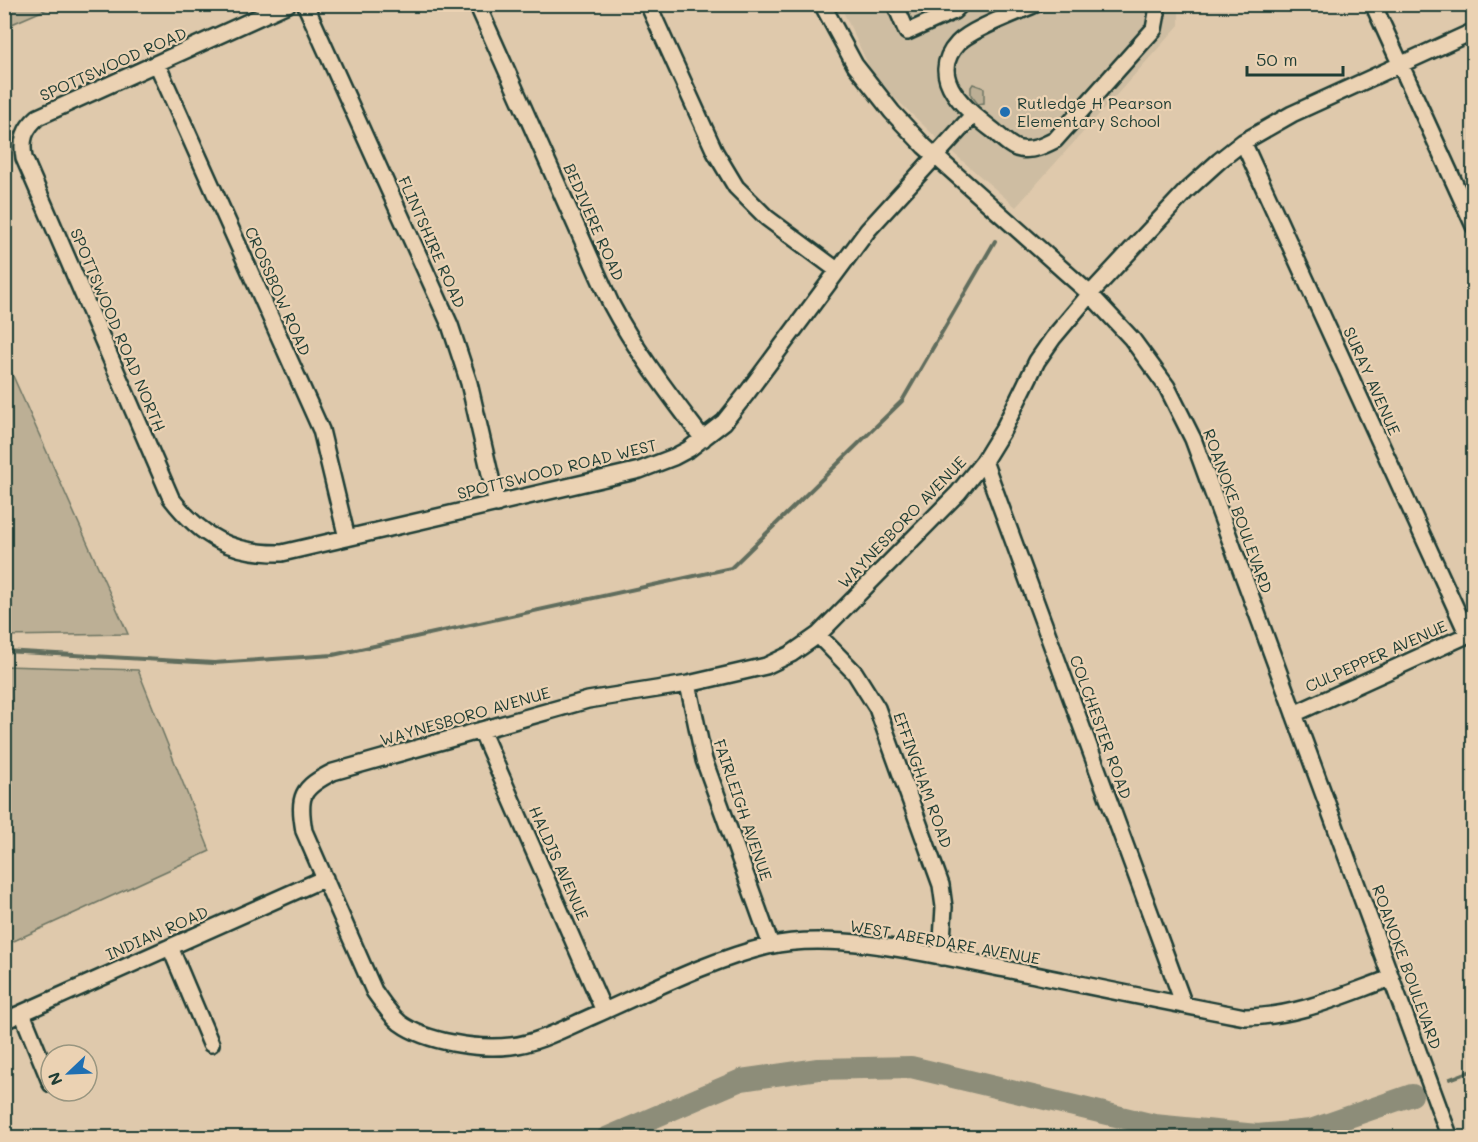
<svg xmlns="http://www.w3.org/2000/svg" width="1478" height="1142" viewBox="0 0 1478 1142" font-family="Mali,sans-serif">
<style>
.built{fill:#cebda2}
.green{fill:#bcaf95;stroke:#6e7664;stroke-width:1.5}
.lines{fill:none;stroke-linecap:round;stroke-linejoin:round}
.stream{stroke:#616d5d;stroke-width:4}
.river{stroke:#8d8d79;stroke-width:22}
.minor-casing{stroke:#1f3d34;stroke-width:20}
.minor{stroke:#ebd2b3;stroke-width:15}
.poi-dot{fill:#1f6fb2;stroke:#ebd2b3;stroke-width:2}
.labels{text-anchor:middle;stroke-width:4.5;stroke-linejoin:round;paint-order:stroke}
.street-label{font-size:16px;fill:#1f3d34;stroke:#ebd2b3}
.poi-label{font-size:16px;fill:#1f3d34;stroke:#ebd2b3;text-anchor:start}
</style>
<rect width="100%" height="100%" fill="#dfc9ac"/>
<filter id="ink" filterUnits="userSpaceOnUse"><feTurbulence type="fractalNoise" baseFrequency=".0167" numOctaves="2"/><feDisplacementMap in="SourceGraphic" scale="12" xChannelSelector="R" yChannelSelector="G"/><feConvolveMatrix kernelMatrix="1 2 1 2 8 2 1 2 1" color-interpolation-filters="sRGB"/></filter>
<g filter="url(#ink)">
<!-- built -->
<path class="built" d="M840,5h339v20l-163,182 -72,-62 -69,-66z"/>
<!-- green -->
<path class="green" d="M5,4h51v1l-51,22z
M973,84l11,4v15l-6,1 -7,-9v-8z
M5,358l123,276 -123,2z
M5,666l133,4 72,181 -205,94z"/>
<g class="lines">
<!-- stream -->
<path class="stream" d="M4,651l210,12 119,-8 398,-87 171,-167 93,-160
M1450,1079l24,-9"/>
<!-- river -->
<path class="river" d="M606,1138l135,-58 77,-11 93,-2 243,58 103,10 54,-5 101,-35"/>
<!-- minor casing -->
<g class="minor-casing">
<path id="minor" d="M288,4l-250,113c-14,12 -17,23 -14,41l147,340c30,39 61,56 111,55l358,-83 34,-13 15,-8 35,-27 23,-29 121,-163 105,-115
M305,4l145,321 19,58 28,121
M477,4l134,300c26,49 59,91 92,135
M648,4l67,148 21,35 31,31 70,52
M822,4l33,61 37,47 32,34 166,148 42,45 35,48 26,52 257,699
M895,4l12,28 47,-21 7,-7
M1036,4c-20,9 -65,25 -78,39 -33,35 10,68 36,88 7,6 17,17 26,18 13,2 23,-3 35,-9l99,-111 3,-16 -2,-9
M1373,4l101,222
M157,64l164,366 26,108
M1243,142l225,493
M984,461l200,544
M818,635l37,38 22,35 64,177 3,22 -3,50
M688,684l16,76 67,185
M1294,714l180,-82
M481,730l123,281
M170,947l41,97
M1391,978c-48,17 -94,39 -146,39 -80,-15 -160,-32 -240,-48 -68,-13 -169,-39 -237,-23 -61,15 -118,45 -175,70 -26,11 -54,27 -82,30 -32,4 -85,-4 -111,-23 -11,-9 -18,-21 -26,-32l-70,-160c-6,-35 -3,-43 29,-59l255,-72 100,-16 78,-18 25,-12 27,-19 140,-142 26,-32 19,-31 34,-69 16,-23 37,-44 97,-104 32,-29 24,-19 49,-28 182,-83
M22,1013l29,71
M4,1021l321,-143"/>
</g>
<!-- minor -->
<use href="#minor" class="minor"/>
</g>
</g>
<!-- markers -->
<circle class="poi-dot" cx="1005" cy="112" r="6"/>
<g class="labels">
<!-- street labels -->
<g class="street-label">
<text transform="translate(113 64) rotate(-24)" y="6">SPOTTSWOOD ROAD</text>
<text transform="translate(594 222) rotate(66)" y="6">BEDIVERE ROAD</text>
<text transform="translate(432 242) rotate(66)" y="6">FLINTSHIRE ROAD</text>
<text transform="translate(278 291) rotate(66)" y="6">CROSSBOW ROAD</text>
<text transform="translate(118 330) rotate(67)" y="6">SPOTTSWOOD ROAD NORTH</text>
<text transform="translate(1372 381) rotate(66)" y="6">SURAY AVENUE</text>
<text transform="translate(557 469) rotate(-14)" y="6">SPOTTSWOOD ROAD WEST</text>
<text transform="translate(1238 511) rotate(70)" y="6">ROANOKE BOULEVARD</text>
<text transform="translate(902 522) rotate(-46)" y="6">WAYNESBORO AVENUE</text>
<text transform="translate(1376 656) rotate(-24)" y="6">CULPEPPER AVENUE</text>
<text transform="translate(465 716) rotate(-16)" y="6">WAYNESBORO AVENUE</text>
<text transform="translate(1101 727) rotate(70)" y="6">COLCHESTER ROAD</text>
<text transform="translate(923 780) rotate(70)" y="6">EFFINGHAM ROAD</text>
<text transform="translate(743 810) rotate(71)" y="6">FAIRLEIGH AVENUE</text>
<text transform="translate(559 863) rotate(66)" y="6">HALDIS AVENUE</text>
<text transform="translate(157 933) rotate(-24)" y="6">INDIAN ROAD</text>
<text transform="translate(945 942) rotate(10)" y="6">WEST ABERDARE AVENUE</text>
<text transform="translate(1407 967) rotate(70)" y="6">ROANOKE BOULEVARD</text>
</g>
<!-- poi labels -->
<g class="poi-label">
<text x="1017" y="109">Rutledge H Pearson<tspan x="1017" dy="18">Elementary School</tspan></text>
</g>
</g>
<!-- margin -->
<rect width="1478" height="1142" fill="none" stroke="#ebd2b3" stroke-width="24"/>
<rect x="12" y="12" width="1454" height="1118" fill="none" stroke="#1f3d34" stroke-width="2" filter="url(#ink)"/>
<!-- north arrow -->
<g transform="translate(69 1073) rotate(247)"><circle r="28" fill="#ebd2b3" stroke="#999680" stroke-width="1.5"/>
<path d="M0-4.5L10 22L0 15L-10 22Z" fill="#1f6fb2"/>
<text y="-9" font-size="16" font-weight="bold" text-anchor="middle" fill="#1f3d34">N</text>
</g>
<!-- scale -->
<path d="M1247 66v9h96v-9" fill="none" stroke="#1f3d34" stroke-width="3"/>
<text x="1256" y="66" font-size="18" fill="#1f3d34" stroke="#ebd2b3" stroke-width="4.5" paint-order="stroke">50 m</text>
</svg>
